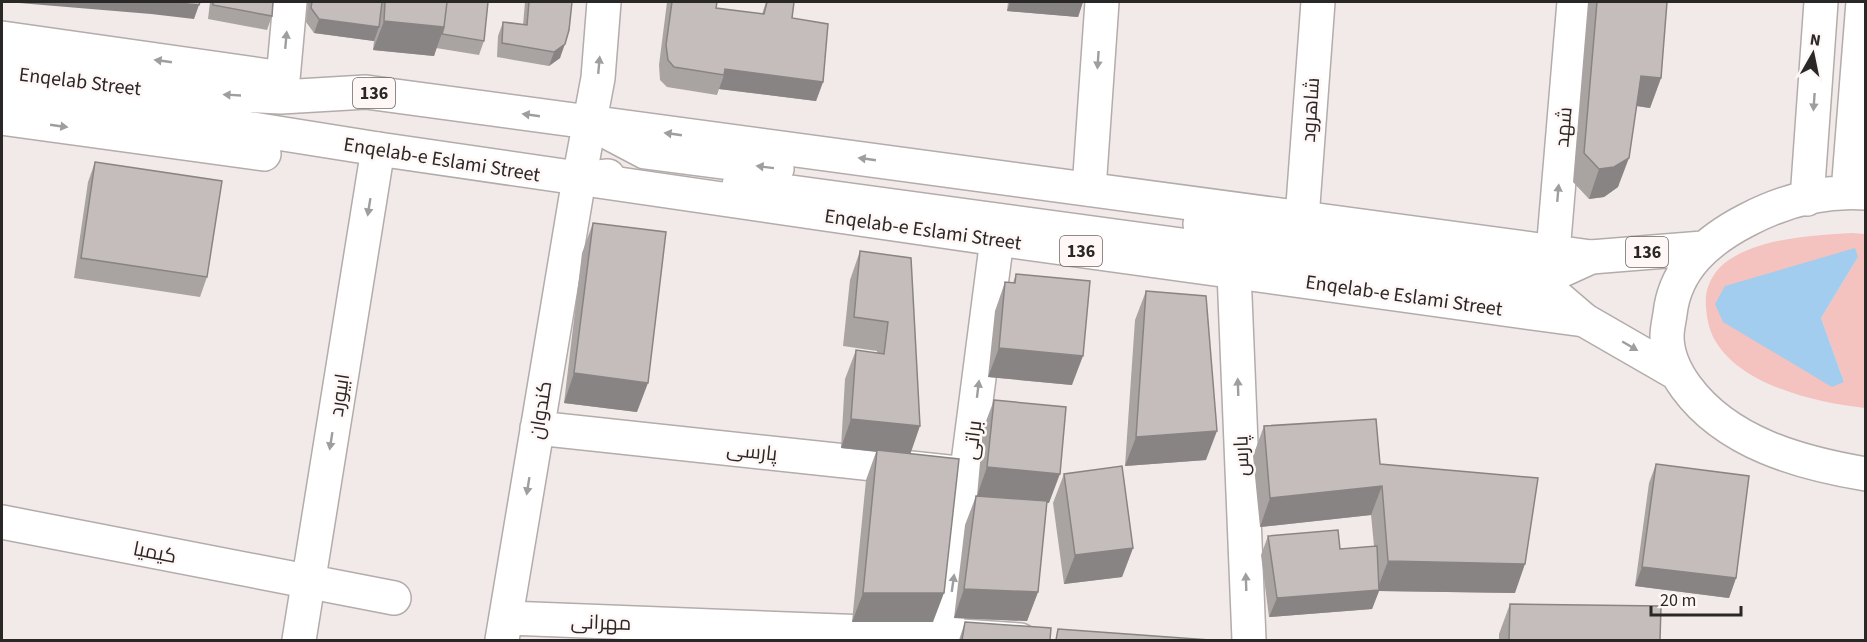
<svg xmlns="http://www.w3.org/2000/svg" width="1867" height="642" viewBox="0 0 1867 642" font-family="'Source Sans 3',Cairo,sans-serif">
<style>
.green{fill:#f4c2bf;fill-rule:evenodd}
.water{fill:#a3cdee}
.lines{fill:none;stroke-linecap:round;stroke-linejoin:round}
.minor-casing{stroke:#b3acab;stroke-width:36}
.major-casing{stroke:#b3acab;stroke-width:36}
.minor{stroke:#fff;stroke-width:33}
.major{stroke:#fff;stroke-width:33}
.wall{fill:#a9a3a2}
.shaded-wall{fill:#898484}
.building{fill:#c4bdbc;stroke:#898484;stroke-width:1.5}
.oneway{fill:#9f9e9e}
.labels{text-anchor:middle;stroke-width:5;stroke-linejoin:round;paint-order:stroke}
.shield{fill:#fff7f6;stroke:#6a6565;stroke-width:1.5}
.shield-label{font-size:18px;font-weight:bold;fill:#2a2727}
.street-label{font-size:20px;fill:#2a2727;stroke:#fff7f6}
</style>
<rect width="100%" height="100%" fill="#f2eae9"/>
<!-- green -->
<path class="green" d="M1852,233l13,1v174c-46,-5 -119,-21 -147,-63 -8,-11 -11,-24 -12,-38 -2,-21 9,-39 26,-49 32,-20 83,-23 120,-25zM1858,257l-37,61 23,64 -118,-96z"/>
<!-- water -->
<path class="water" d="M1855,248l3,9 -37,61 23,64 -12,5 -109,-65 -8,-18 10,-18z"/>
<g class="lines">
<!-- minor casing -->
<g class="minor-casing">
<path id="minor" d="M283,79l7,-77
M590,123l55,29 132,17
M739,185l817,111 28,24
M1089,189l13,-187
M1807,199l14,-197
M1302,218l16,-216
M1200,224l358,48 33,-15
M1553,252l21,-250
M1234,272l15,368
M537,428l430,46
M2,522l392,76
M506,618l440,17 74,5
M299,640l79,-491
M502,640l77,-461 29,-3
M945,640l52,-401"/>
</g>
<!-- major casing -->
<g class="major-casing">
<path id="major" d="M2,38l280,40
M2,70l156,21 123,6 85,-5 1225,165 112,-9
M2,94l156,20 220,35 619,90 587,81 92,53
M2,118l262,36
M579,179l19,-101 6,-76
M1848,192l15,-190
M1866,193c-41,-3 -83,8 -119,27 -39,20 -72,48 -77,94 -1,7 -3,15 -3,22 0,19 8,36 19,51 41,56 114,76 180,87"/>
</g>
<!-- minor -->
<use href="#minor" class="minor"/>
<!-- major -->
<use href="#major" class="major"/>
</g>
<!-- wall -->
<path class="wall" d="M210,2h63l-1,14 -5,14 -59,-11z
M308,2h180l-4,39 -5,14 -43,-7 -2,8 -61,-6 1,-9 -60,-8 -8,-11z
M525,2h47l-12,56 -11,8 -52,-9 1,-21 5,-14 20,3z
M667,2l52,3h-2l-1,3 46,6 4,-12h28l-2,16 31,64 -7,19 -97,-12 -2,6 -50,-8 -7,-7 -1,-15z
M1008,2h75l-5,15 -71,-6z
M1588,2h79l-6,76 -11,30 -13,-2 -19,81 -14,10 -15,2 -16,-17z
M95,162l112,115 -7,20 -126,-19 14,-96z
M593,223l44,189 -73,-9 18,-150z
M860,251l51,7 -1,196 23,168h-81l14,-142 10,-28 -35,-4 4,-69 11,-29 21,3v-2l-34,-5 7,-66z
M1016,274l56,111 -84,-8 7,-66 10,-29 8,1z
M1146,291l60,169 -81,6 10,-146z
M994,400l55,103h-2l-9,89 -11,29 -73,-3 11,-93 11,-29h1l6,-67z
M1264,426l116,38 135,129 -136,-2 -7,18 -103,8 -8,-62 7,-19 72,13 34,-3 -3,-31 -111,12 -7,-71z
M1656,464l80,114 -7,20 -94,-12 14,-103z
M1064,474l69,74 -11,29 -58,7 -11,-81z
M1510,604l150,36h-161v-6z
M965,622l85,18h-91z"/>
<!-- shaded-wall -->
<path class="shaded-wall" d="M19,2h149l31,3 -5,14 -43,-5 -132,-11z
M1010,2h73l-5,15 -71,-6z
M319,19l60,8 -5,14 -60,-8z
M384,21l60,6 -10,29 -61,-6z
M565,44l-5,14 -11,8 5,-14z
M725,69l98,13 -7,19 -97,-12 5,-14z
M1641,76l20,2 -11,30 -20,-3z
M1629,158l-11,29 -14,10 -15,2 10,-30z
M999,348l84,8 -11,29 -84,-8z
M574,373l74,10 -11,29 -73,-9z
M851,419l69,7 -10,29 -69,-7z
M1217,431l-11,29 -81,6 11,-29z
M987,467l73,7 -11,29 -72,-7z
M1382,486l-11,29 -111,12 10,-29z
M1133,548l-11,29 -58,7 11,-29z
M1388,561l137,3 -10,29 -136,-2 -7,18 -103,8 8,-19 100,-8z
M1642,567l94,11 -7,20 -94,-12z
M964,589l74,3 -11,29 -73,-3z
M863,593h81l-11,29h-81z"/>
<!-- building -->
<path class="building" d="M168,2h32l-1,3z
M213,2h60l-1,14 -59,-11z
M312,2h70l-3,25 -60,-8 -8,-11z
M385,2h62l-3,25 -60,-6z
M447,2h41l-4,39 -42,-7 2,-7z
M529,2h43l-3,28 -4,14 -11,8 -52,-9 1,-21 24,3z
M672,2h45l-1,6 48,6 3,-12h27l-2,16 36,6 -5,58 -98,-13 -1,6 -50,-8 -6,-7 -2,-15z
M1597,2h70l-6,76 -20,-2 -12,82 -15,9 -15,2 -15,-16z
M95,162l127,19 -15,96 -126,-19z
M593,223l73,9 -18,151 -74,-10z
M860,251l51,7 9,168 -69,-7 5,-69 28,4 4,-32 -34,-5z
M1016,274l74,7 -7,75 -84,-8 6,-66 10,1z
M1146,291l60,5 11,135 -81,6z
M994,400l72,7 -6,67 -73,-7z
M1376,419l4,45 158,14 -13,86 -137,-3 -6,-75 -112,12 -6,-72z
M877,450l82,9 -15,134h-81z
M1656,464l93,12 -13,102 -94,-11z
M1122,466l11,82 -58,7 -11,-81z
M976,496l71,5 -9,91 -74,-3z
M1338,530l2,19 37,-3 2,44 -102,8 -9,-62z
M1510,604l151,2 -1,34h-151z
M965,622l86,6 -1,12h-88z
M1058,629l152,11h-154z"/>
<!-- one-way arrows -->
<defs><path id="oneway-solid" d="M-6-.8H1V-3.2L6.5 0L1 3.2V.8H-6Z" transform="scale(1.5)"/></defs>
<g class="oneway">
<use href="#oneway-solid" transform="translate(286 40) rotate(-85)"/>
<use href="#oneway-solid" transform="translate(1098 60) rotate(94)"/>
<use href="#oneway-solid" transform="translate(163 61) rotate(-172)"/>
<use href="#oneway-solid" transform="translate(599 65) rotate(-85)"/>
<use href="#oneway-solid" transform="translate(232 95) rotate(-177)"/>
<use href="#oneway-solid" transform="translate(1814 102) rotate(94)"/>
<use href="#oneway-solid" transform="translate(531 115) rotate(-172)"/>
<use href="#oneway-solid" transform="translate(59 126) rotate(8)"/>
<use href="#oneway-solid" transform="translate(673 134) rotate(-172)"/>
<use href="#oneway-solid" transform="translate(867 159) rotate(-172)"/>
<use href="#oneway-solid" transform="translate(765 167) rotate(-173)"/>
<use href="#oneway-solid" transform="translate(1558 193) rotate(-85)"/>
<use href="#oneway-solid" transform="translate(369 207) rotate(99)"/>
<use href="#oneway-solid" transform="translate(1630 346) rotate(30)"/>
<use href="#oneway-solid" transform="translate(1238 387) rotate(-92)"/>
<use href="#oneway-solid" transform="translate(978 389) rotate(-83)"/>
<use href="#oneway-solid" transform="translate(331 441) rotate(99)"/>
<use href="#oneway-solid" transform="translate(528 486) rotate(99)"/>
<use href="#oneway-solid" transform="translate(1246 582) rotate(-92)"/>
<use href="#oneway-solid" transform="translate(953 583) rotate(-82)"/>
</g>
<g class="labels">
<!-- shield labels -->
<g class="shield">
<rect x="353" y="78" width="42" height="30" rx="4.5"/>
<rect x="1060" y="236" width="42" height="30" rx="4.5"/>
<rect x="1626" y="237" width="42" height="30" rx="4.5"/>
</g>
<g class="shield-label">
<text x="374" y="99">136</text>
<text x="1081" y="257">136</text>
<text x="1647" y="258">136</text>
</g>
<!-- street labels -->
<g class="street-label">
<text transform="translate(80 81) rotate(7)" y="7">Enqelab Street</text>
<text transform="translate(1310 110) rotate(-86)" y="7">شاهرود</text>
<text transform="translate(1563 127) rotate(-85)" y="7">شهد</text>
<text transform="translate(442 159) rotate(9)" y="7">Enqelab-e Eslami Street</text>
<text transform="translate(923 229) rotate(8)" y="7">Enqelab-e Eslami Street</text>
<text transform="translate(1404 295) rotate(8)" y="7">Enqelab-e Eslami Street</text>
<text transform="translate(339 395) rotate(-81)" y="7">ابیورد</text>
<text transform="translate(540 410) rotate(-81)" y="7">کندوان</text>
<text transform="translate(972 440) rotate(-83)" y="7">براتی</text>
<text transform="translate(752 451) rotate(6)" y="7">پارسی</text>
<text transform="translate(1241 456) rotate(-92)" y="7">پارس</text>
<text transform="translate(155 552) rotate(11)" y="7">کیمیا</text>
<text transform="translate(601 622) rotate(2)" y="7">مهرانی</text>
</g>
</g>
<!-- border -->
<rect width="1867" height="642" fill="none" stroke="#2a2727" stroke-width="6"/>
<!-- north arrow -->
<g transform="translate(1813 54) rotate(9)" stroke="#fff7f6" stroke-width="4.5" paint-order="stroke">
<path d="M0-4.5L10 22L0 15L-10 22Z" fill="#2a2727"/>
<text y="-9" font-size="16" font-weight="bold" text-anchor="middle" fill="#2a2727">N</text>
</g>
<!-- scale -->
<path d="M1651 606v9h90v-9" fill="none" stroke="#2a2727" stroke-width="3"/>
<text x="1660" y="606" font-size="18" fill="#2a2727" stroke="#fff7f6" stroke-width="4.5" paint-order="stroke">20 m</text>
</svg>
